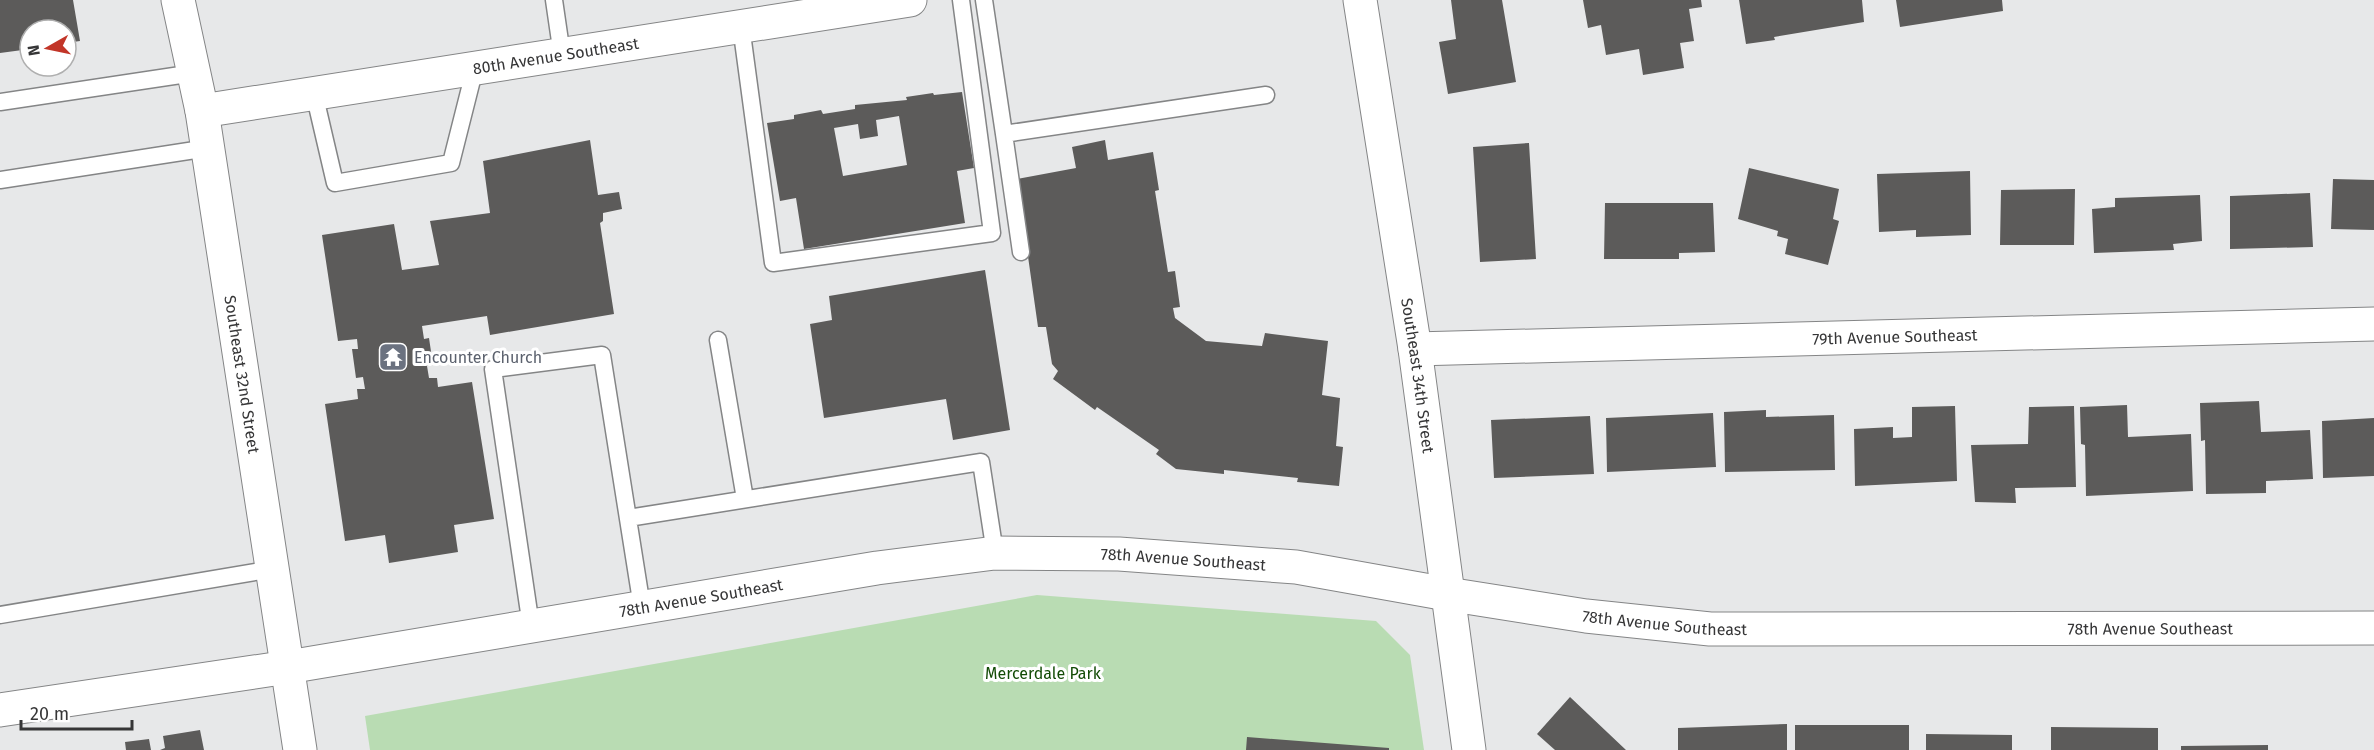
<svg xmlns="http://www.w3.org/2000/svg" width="2374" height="750" viewBox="0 0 2374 750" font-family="'Fira Sans',sans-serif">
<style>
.green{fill:#b9dcb3}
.building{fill:#5c5b5a;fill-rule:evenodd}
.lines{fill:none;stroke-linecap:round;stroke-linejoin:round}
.service-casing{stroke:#848586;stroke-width:19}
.minor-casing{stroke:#848586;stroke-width:35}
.tertiary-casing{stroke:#848586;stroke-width:35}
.service{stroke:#fff;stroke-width:16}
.minor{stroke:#fff;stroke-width:33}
.tertiary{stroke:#fff;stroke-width:33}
.labels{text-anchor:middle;stroke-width:6;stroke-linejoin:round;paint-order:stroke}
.street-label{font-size:16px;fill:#363637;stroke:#fff}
.worship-label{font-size:16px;fill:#5b616d;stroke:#fff;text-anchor:start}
.park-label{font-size:16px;fill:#124b05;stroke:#fff}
</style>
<rect width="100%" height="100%" fill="#e7e8e9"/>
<!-- green -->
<path class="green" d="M1037,595l339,26 34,34 14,95h-1054l-5,-34z"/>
<!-- building -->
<path class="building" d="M0,0h73l7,41 -14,2v-13h-36v19l-30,4z
M1451,0h51l14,82 -68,12 -9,-52 17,-3z
M1583,0h118l1,7 -13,2 5,32 -14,2 4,25 -41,7 -4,-26 -33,6 -5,-30 -13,3z
M1739,0h123l2,22 -90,15 1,3 -29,4z
M1896,0h106l1,11 -103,16z
M962,92l12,76 -17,3 8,52 -161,26 -8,-51 -16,3 -13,-78 27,-4v-4l27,-5 2,4 32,-5v-4l52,-5 -1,-3 27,-4 1,2zM899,116l8,49 -64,11 -9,-48 24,-4 2,15 18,-3 -2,-16z
M590,140l8,55 21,-3 3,17 -19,4v8l-3,2 14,91 -124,21 -3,-19 -65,10 2,13 5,-1 4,27 -6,1 2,12h8l1,9 34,-5 22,137 -40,6 4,27 -69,11 -4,-28 -40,6 -20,-137 33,-5 -1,-10h8l-2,-12 -7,1 -4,-29h6l-1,-10 -19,2 -16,-106 72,-11 8,46 37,-5 -9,-44 60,-8 -7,-52z
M1105,140l3,20 45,-8 6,38 -4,1 13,81 7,-1 5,36 -7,1 2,10 31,23 56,5 3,-13 63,8 -6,54 18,3 -4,48 7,1 -4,39 -42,-4 1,-4 -74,-8v4l-48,-5 -20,-15 3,-4 -62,-43 -2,3 -42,-31 5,-8 -6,-7 -6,-37h-8l-21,-148 59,-11 -4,-21z
M1529,143l7,116 -56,3 -7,-115z
M1749,168l90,21 -6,30 6,2 -11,44 -43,-11 3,-15 -11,-3 1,-5 -40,-12z
M1970,171l1,64 -55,2v-7l-37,2 -2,-58z
M2333,179l41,1v50l-43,-1z
M2075,189l-1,56h-74l1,-55z
M2310,193l3,54 -83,2v-53z
M2200,195l2,46 -29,3 1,6 -80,3 -2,-44 23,-2v-9z
M1605,203h108l2,49 -36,1v6h-75z
M985,270l25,160 -57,10 -7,-41 -122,19 -14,-94 22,-4 -3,-24z
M2259,401l2,31 49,-2 3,49 -47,2v12l-60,1 -1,-54 -4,1 -1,-38z
M2127,405l1,32 63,-3 2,57 -107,5 -1,-51 -4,-1 -1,-37z
M1955,406l2,75 -102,5 -1,-57 39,-2v11l19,-1v-30z
M2074,406l2,81 -61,1 1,15 -41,-1 -4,-57 57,-1 1,-37z
M1766,410v7l68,-2 1,55 -110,2 -1,-60z
M1713,413l3,54 -109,5 -1,-54z
M1590,416l4,58 -100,4 -3,-58z
M2374,418v58l-51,2 -1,-57z
M1570,697l56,53h-71l-18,-16z
M1787,724v26h-109v-22z
M1795,725h114v25h-114z
M2051,727l107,1v22h-107z
M200,730l4,20h-44l5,-2 -2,-12z
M1926,734l86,1v15h-86z
M1247,737l142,11v2h-143z
M149,739l2,11h-25l-1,-8z
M2268,745v5h-87v-4z"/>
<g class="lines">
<!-- service casing -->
<g class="service-casing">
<path id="service" d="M554,0l8,55
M984,0l20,134 262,-39
M741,26l32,237 219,-30 -31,-233
M314,93l21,90 116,-20 24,-95
M0,102l194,-29
M1004,134l17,118
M0,180l208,-32
M718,340l27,159
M628,518l353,-56 14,91
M0,615l273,-46
M531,626l-38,-257 109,-14 40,252"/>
</g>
<!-- minor casing -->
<g class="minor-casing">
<g id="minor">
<path id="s1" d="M1360,0l55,349 54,401"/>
<path id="s2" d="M202,111l708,-111"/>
<path id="s3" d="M1415,349l959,-25"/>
</g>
</g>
<!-- tertiary casing -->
<g class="tertiary-casing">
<g id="tertiary">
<path id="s4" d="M178,0l24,111 98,639"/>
<path id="s5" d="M0,710l288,-43 589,-99 118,-15 124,1 177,13 151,27 139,22 124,13 664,-1"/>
</g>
</g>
<!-- service -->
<use href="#service" class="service"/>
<!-- minor -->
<use href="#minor" class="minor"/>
<!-- tertiary -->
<use href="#tertiary" class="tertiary"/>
</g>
<!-- icons -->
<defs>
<g id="temple-square" transform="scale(1.5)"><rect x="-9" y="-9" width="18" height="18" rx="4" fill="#6b7280" stroke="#fff"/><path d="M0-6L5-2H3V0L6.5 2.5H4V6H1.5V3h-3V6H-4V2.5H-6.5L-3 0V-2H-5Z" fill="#fff"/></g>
</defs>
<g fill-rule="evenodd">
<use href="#temple-square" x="393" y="357"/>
</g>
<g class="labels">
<!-- street labels -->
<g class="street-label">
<text dy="6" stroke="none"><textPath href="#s2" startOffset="358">80th Avenue Southeast</textPath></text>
<text dy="6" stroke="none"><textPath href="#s3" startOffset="480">79th Avenue Southeast</textPath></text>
<text dy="6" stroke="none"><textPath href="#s4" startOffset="380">Southeast 32nd Street</textPath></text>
<text dy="6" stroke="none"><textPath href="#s1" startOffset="380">Southeast 34th Street</textPath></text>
<text dy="6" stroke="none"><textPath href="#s5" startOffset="1196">78th Avenue Southeast</textPath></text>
<text dy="6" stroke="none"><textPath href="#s5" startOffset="710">78th Avenue Southeast</textPath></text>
<text dy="6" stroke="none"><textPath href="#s5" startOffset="1682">78th Avenue Southeast</textPath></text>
<text dy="6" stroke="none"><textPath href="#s5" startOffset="2168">78th Avenue Southeast</textPath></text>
</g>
<!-- worship labels -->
<g class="worship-label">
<text x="414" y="363">Encounter Church</text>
</g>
<!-- park labels -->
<g class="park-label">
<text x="1043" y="679">Mercerdale Park</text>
</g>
</g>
<!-- north arrow -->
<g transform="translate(48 48) rotate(261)"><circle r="28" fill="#ffffff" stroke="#afafaf" stroke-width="1.5"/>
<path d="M0-4.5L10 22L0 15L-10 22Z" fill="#c23528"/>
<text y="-9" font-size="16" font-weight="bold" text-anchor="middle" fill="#363637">N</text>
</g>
<!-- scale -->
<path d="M21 720v9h111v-9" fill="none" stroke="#363637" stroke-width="3"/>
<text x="30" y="720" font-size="18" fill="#363637" stroke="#ffffff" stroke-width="4.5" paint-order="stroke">20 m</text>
</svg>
